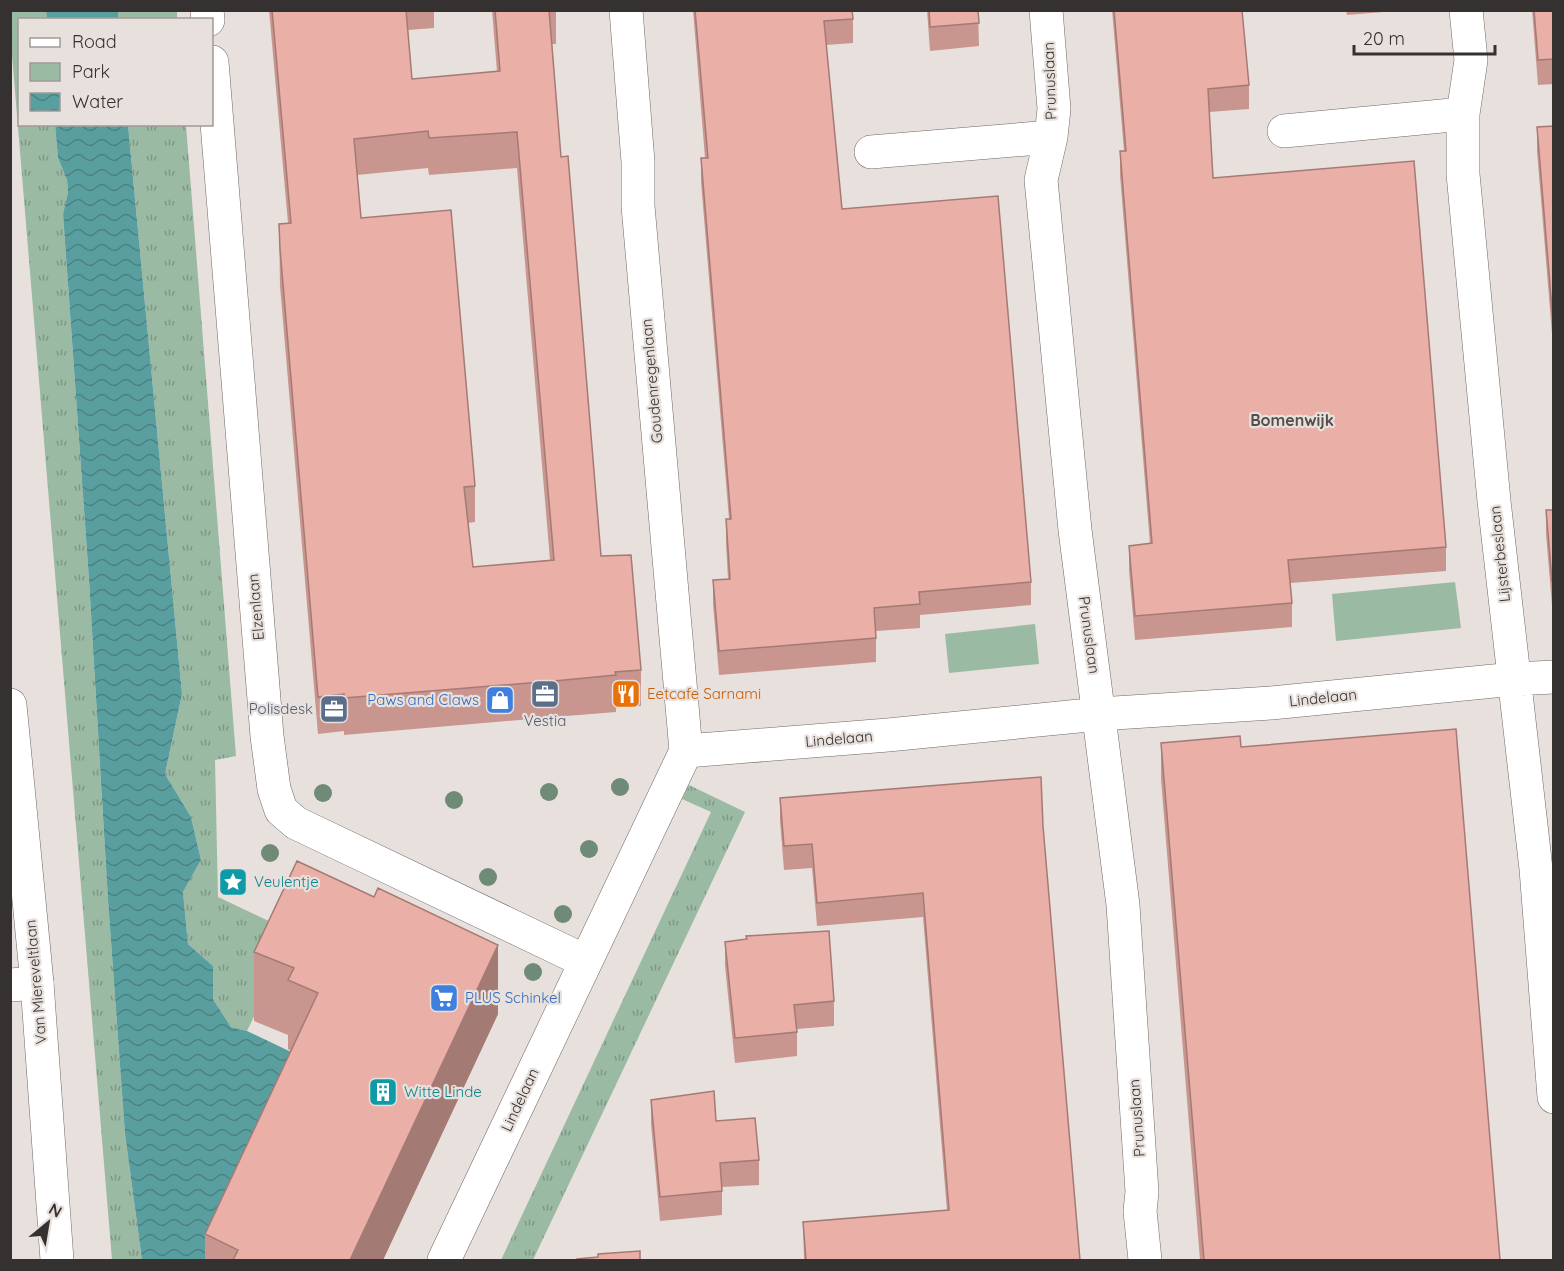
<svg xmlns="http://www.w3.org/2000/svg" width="1564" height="1271" viewBox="0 0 1564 1271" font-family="Quicksand,sans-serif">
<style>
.grass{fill:url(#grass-tufts)}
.park{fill:#9bbaa3}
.water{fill:url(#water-waves)}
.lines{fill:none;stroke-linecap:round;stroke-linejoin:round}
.minor-casing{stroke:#6f6865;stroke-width:34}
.major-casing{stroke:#6f6865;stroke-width:34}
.minor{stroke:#fff;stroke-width:33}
.major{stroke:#fff;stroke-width:33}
.tree{fill:#6f8b77}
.wall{fill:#c9968f;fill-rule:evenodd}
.shaded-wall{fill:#a47a74}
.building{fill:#eaafa6;stroke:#a47a74;stroke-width:1.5;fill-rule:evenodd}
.labels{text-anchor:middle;stroke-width:4.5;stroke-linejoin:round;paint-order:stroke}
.street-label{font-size:15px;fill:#343130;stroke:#e8e0dc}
.food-label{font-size:15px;fill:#c56008;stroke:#e8e0dc;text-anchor:start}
.shop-label{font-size:15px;fill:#366cbe;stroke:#e8e0dc;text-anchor:end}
.service-label{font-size:15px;fill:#4e5e75;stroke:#e8e0dc;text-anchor:end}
.culture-label{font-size:15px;fill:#0d838f;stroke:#e8e0dc;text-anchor:start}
.neighbourhood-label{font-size:16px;font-weight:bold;fill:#554e4b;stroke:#e8e0dc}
</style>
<defs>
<pattern id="grass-tufts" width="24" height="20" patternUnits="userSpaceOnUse" patternTransform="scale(1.5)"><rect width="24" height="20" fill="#9bbaa3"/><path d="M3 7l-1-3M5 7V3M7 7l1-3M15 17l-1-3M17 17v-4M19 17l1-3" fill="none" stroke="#7f9885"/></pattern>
<pattern id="water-waves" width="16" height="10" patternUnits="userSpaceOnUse" patternTransform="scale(1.5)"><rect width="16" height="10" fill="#5a9fa0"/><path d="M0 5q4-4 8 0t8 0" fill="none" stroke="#4b8283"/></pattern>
</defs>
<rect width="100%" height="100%" fill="#e8e0dc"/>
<!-- grass -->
<path class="grass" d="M10,11h36l1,8 -27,1v104l35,1 3,33 9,22 1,12 -5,22 26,366 19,320 17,234 17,126h-30l-101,-1217z
M116,11h61v8h-60z
M128,125h58l50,631 -21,4 3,137 76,36 -47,98 -16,-4 -18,-28v-33l-25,-22 -5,-52 18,-32 -10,-43 -26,-43 17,-80z
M689,785l56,27 -212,448h-32l210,-448 -29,-13z"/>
<!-- park -->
<path class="park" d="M1455,582l6,46 -125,13 -4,-47z
M1035,624l4,40 -90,9 -4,-39z"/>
<!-- water -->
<path class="water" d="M46,11h72v8h-71z
M55,125h73l54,569 -17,80 26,43 10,43 -18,32 5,52 25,22v33l18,28 16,4 63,30 -95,199h-73l-17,-126 -17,-234 -19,-320 -26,-366 5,-22 -1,-12 -9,-22z"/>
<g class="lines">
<!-- minor casing -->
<g class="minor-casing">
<path id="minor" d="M207,10l1,10
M626,10l12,152v44l48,545
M1046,10l8,99 -3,28 -10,43 34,350 48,375 19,287 -2,19 5,49
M1466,10l5,50 -8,54v60l31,327 42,368 18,228
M212,62l55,674 7,53 7,21 15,13 289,138
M1284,131l179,-17
M871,152l180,-15
M10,985l27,-2
M444,1260l242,-509 202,-16 211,-21 172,-11 243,-24 40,-2"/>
</g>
<!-- major casing -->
<g class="major-casing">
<path id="major" d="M10,705l27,278 20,277"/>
</g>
<!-- minor -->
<use href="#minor" class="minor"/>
<!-- major -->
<use href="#major" class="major"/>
</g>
<!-- trees -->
<g class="tree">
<circle cx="620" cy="787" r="9"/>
<circle cx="549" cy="792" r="9"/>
<circle cx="323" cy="793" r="9"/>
<circle cx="454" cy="800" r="9"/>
<circle cx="589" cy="849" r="9"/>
<circle cx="270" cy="853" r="9"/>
<circle cx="488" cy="877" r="9"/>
<circle cx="563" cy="914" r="9"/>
<circle cx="533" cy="972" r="9"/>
</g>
<!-- wall -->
<path class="wall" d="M269,10h165v18l-26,2 4,49 85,-7 -5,-62h64v34h-4l9,113 40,399 40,114v36l-25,2v4l-62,5 -210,18v-4l-26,3 -38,-448 -1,-62 9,-1zM428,168l1,7 88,-7 33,392 -77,7 -5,-44 7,-1v-36l-114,-268 -4,-43z
M693,10h183l-23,2v31l-27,2 16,164 189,373v23l-111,10v13l-44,3v31l-157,13 -6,-71v-24l15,-1 -2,-36v-24h3l-28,-337v-24h4z
M927,10h51l1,36 -49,5z
M1112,10h130l7,75v24l-40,3 4,66 233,369v24l-156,12 2,20v24l-157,13 -6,-70v-24l21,-2 -30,-369v-24h4z
M1346,10h49v1l-48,4z
M1532,10h22v74l-16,1z
M1554,126v232l-17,-207v-24z
M1546,510h8v95h-2l-6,-71z
M1161,743l80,4 259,513h-300l-39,-481z
M780,798l263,28 37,434h-276l-1,-38 144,-11 -24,-294 -106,9 -5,-58 -28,2 -4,-49z
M725,942l109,59v25l-37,3v27l-62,7 -10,-97z
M254,952l244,62 -115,246h-178v-26l86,-183 -3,-2v-14l-34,-14z
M651,1100l65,21 43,39v25l-37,2v28l-62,6 -9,-97z"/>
<!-- shaded-wall -->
<path class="shaded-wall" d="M498,945v69l-115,246h-33z"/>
<!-- building -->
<path class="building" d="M272,10h134l6,69 88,-8 -5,-61h54l12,147 7,-1 33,400 30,-1 10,115 -26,2 1,3 -62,6 -210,17v-4l-26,3 -38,-448 -1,-25 12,-1zM428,131l1,7 88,-6 37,428 -81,7 -9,-80 11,-1 -24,-276 -90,8 -7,-79z
M695,10h157l1,9 -29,2 18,188 156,-13 33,386 -112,10 1,12 -46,4 2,30 -157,13 -6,-71 17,-1 -4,-60h5l-30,-361h7z
M929,10h49l1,13 -49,4z
M1114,10h128l7,75 -41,4 5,89 201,-17 32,386 -158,13 4,43 -157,13 -6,-70 23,-3 -32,-392h6z
M1534,10h20v49l-16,1z
M1554,126v208l-17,-207z
M1546,510h8v71h-2z
M1456,729l44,531h-296l-43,-517 79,-7 1,11z
M1041,777l2,49 37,434h-274l-3,-38 146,-12 -26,-317 -106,10 -5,-59 -28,2 -4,-48z
M297,861l77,36 4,-9 120,57 -148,315h-117l5,-10 -33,-16 113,-241 -30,-13 6,-12 -40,-16z
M829,931l5,70 -40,4 3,27 -62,6 -10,-96 22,-3 -1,-3z
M714,1091l2,30 39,-3 4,42 -39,3 2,28 -62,6 -9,-97z
M640,1251v9h-63v-1l21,-2v-3z"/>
<!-- icons -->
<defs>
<g id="office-square" transform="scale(1.5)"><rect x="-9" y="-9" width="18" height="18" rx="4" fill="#5c6f8a" stroke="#e8e0dc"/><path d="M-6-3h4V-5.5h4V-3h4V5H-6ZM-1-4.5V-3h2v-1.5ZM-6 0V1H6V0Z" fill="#fff"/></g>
<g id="restaurant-square" transform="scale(1.5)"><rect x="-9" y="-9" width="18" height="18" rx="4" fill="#e8710a" stroke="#e8e0dc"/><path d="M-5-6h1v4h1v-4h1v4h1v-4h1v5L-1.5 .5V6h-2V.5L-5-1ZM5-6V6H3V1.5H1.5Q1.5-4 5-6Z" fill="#fff"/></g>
<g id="shop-square" transform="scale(1.5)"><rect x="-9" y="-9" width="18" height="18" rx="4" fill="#3f7fe0" stroke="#e8e0dc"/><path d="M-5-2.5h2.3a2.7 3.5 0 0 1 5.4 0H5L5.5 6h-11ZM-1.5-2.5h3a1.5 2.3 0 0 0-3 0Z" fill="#fff"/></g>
<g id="sight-square" transform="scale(1.5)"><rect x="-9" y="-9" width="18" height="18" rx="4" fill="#0f9aa8" stroke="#e8e0dc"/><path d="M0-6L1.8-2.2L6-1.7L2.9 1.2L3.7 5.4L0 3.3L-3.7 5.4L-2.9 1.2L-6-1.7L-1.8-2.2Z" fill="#fff"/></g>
<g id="supermarket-square" transform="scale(1.5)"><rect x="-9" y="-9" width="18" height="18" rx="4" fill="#3f7fe0" stroke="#e8e0dc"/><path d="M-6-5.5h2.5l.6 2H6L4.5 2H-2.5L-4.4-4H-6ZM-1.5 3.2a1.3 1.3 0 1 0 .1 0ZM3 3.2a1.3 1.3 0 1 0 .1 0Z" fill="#fff"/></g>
<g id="building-square" transform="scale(1.5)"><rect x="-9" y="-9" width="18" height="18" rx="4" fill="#0f9aa8" stroke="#e8e0dc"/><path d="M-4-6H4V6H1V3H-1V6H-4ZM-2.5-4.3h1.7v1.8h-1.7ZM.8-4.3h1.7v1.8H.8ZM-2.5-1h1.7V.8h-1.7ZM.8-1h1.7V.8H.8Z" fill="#fff"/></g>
</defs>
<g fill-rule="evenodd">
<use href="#office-square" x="545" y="694"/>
<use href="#restaurant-square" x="626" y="694"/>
<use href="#shop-square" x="500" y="700"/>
<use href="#office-square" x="334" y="709"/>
<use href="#sight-square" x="233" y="882"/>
<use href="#supermarket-square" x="444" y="998"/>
<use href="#building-square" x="383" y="1092"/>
</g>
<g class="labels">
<!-- street labels -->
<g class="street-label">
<text transform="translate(1050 81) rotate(-92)" y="5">Prunuslaan</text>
<text transform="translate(652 381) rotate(-95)" y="5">Goudenregenlaan</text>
<text transform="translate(1500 554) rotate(-96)" y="5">Lijsterbeslaan</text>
<text transform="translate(256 607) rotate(-95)" y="5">Elzenlaan</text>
<text transform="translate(1089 635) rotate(82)" y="5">Prunuslaan</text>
<text transform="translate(1323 698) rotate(-6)" y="5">Lindelaan</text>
<text transform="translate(839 739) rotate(-5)" y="5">Lindelaan</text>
<text transform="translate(36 982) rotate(-95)" y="5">Van Miereveltlaan</text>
<text transform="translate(520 1100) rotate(-65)" y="5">Lindelaan</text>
<text transform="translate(1137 1118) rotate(-94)" y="5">Prunuslaan</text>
</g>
<!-- food labels -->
<g class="food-label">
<text x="647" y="699">Eetcafe Sarnami</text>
</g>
<!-- shop labels -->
<g class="shop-label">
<text x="479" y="705">Paws and Claws</text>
<text x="465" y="1003" text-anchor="start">PLUS Schinkel</text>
</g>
<!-- service labels -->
<g class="service-label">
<text x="313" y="714">Polisdesk</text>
<text x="545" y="726" text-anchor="middle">Vestia</text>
</g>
<!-- culture labels -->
<g class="culture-label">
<text x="254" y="887">Veulentje</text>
<text x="404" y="1097">Witte Linde</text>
</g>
<!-- neighbourhood labels -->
<g class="neighbourhood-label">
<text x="1292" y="426">Bomenwijk</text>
</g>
</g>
<!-- border -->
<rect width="1564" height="1271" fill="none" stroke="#343130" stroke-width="24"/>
<!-- legend -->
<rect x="18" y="18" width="195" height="108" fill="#e8e0dc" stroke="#a09a97" stroke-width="1.5"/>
<rect x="30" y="38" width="30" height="9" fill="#ffffff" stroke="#a09a97" stroke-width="1.5"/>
<text x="72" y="48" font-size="18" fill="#343130">Road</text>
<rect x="30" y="63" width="30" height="18" fill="#9bbaa3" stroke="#a09a97" stroke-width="1.5"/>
<text x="72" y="78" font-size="18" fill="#343130">Park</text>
<rect x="30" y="93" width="30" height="18" fill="url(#water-waves)" stroke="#a09a97" stroke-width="1.5"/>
<text x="72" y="108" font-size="18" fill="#343130">Water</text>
<!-- north arrow -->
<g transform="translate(48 1223) rotate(30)" stroke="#e8e0dc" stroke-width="4.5" paint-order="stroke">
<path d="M0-4.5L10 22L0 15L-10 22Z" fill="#343130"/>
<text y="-9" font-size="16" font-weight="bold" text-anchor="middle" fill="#343130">N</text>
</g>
<!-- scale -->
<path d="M1354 45v9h141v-9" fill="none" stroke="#343130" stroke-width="3"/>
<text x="1363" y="45" font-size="18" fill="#343130" stroke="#e8e0dc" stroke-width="4.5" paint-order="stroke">20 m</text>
</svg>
